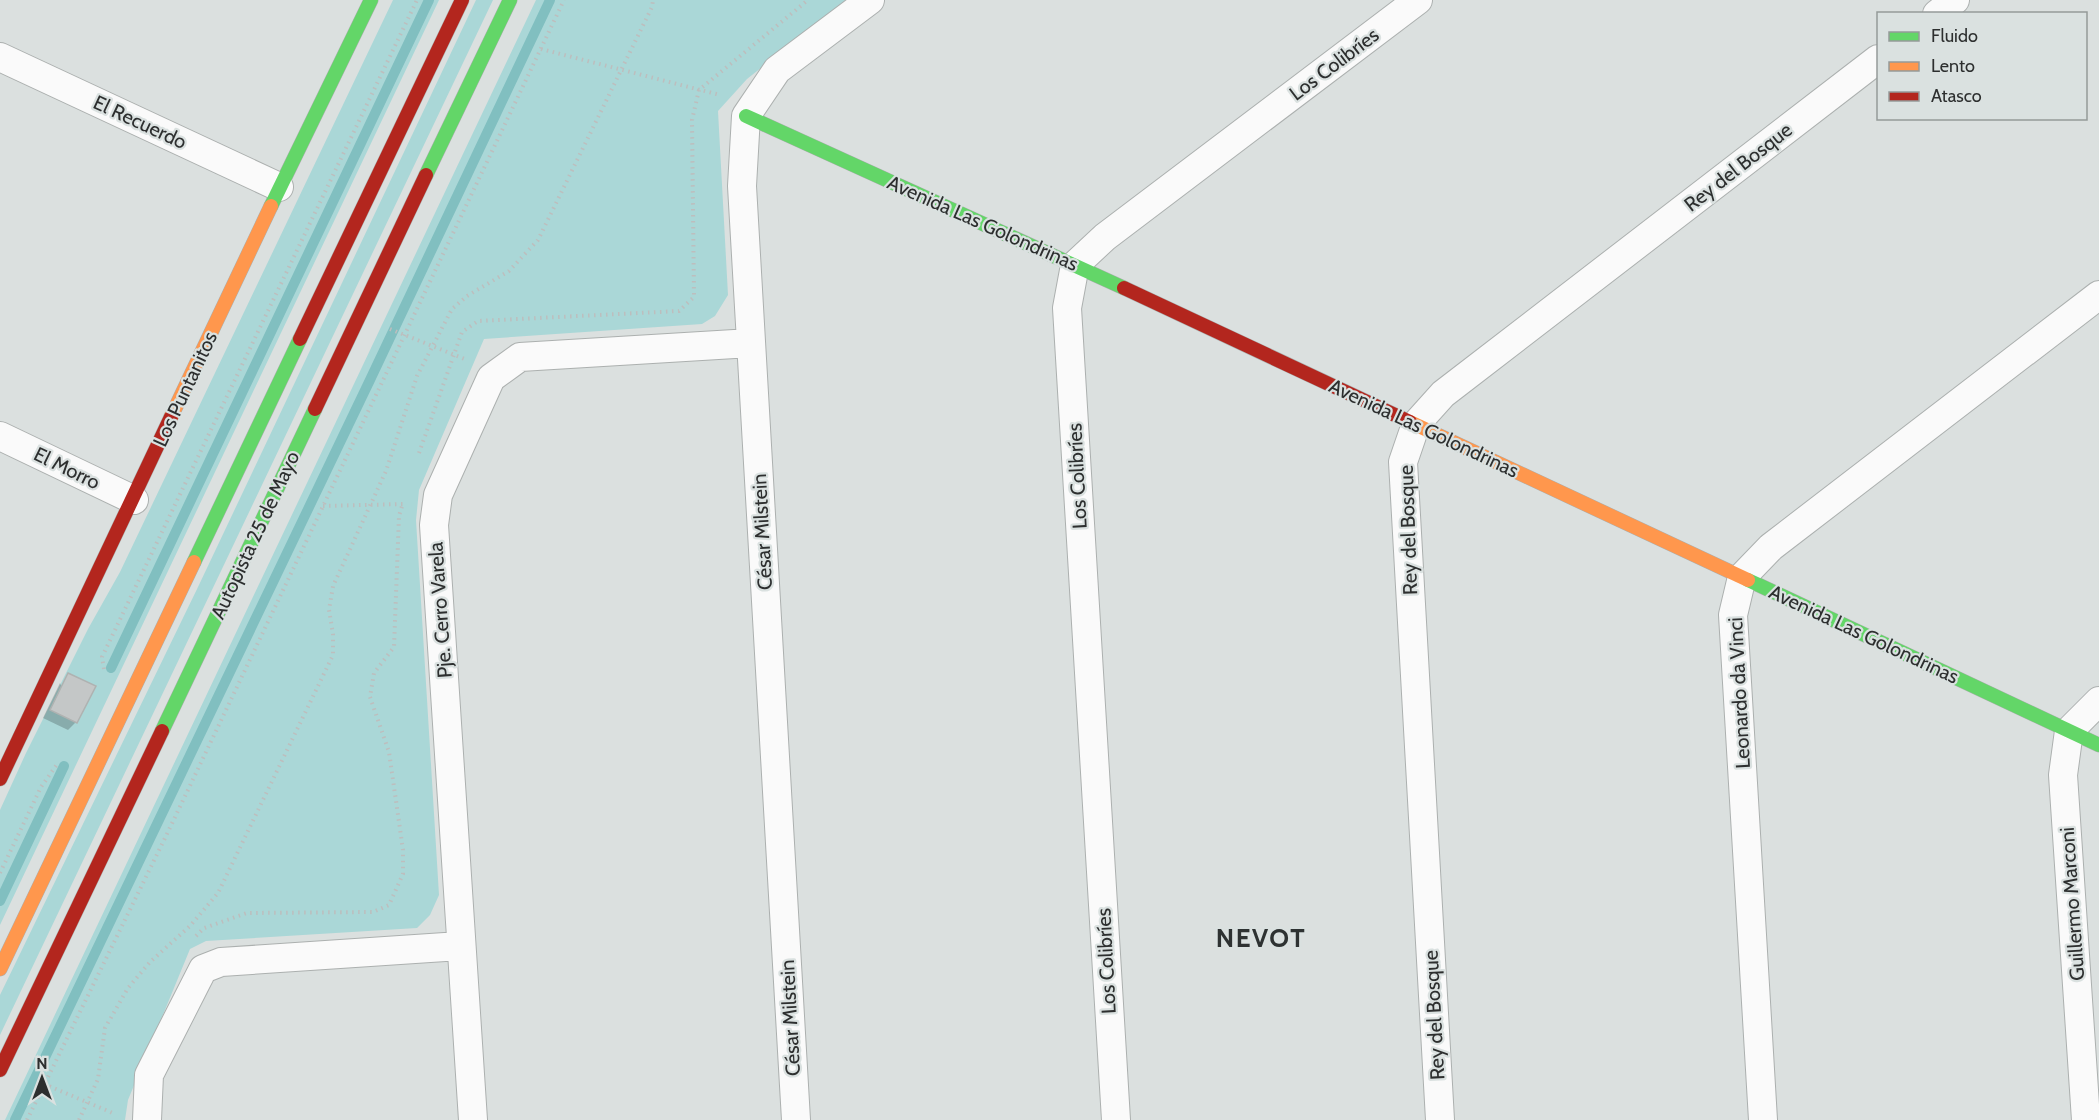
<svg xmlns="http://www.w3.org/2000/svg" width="2099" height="1120" viewBox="0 0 2099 1120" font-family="Cabin,sans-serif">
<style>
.green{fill:#aad7d7}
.shadow{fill:#0003}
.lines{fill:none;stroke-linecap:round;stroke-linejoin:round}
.stream{stroke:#81bfc0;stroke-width:10}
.building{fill:#c4c7c7;stroke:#afb2b1;stroke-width:1.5}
.street-casing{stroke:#acb0af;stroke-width:30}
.fast-casing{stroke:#acb0af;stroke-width:15}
.slow-casing{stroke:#acb0af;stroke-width:15}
.jam-casing{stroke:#acb0af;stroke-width:15}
.path{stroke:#bdbebe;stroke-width:4;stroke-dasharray:1.5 4.5;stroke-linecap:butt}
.street{stroke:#fafafa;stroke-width:28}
.fast{stroke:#63d668;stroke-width:14}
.slow{stroke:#ff974d;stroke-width:14}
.jam{stroke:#b3261e;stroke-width:14}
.labels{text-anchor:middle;stroke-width:4.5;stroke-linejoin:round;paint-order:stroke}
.street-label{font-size:20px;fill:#2d2f2f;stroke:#dae1e0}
.district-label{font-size:26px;font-weight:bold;letter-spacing:1.5px;fill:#2e3232;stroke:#dae1e0}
</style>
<rect width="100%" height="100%" fill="#dbe0df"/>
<!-- green -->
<path class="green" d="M393,0h46l-439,925v-115l26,-57 62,-124 32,-57z
M476,0h17l-493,1035v-40l198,-408z
M536,0h311l-100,79 -29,32 10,184 -13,21 -13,8 -218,15 -65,151 -3,30 23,375 -9,20 -13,13 -211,13 -16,8 -62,151 -3,20h-120z"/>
<!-- shadow -->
<path class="shadow" d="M60,683l16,39 -8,8 -25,-12z"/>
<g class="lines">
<!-- stream -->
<path class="stream" d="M111,668l318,-668
M0,901l64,-135
M15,1120l354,-738 181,-382"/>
</g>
<!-- building -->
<path class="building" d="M68,673l28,13 -19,37 -27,-13z"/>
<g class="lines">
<!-- street casing -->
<g class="street-casing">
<path id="street" d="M1937,14l18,-14
M0,57l279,130
M0,436l134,64
M147,1120l2,-45 54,-106 18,-7 239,-16
M473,1120l-39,-595 4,-30 53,-117 29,-21 231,-14
M796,1120l-54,-934 4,-70 31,-46 93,-70
M1116,1120l-49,-812 8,-43 30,-28 313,-237
M1440,1120l-37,-658 13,-38 27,-30 435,-335
M1763,1120l-30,-505 9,-38 29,-30 328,-252
M2086,1120l-23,-345 6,-44 30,-30"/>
</g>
<!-- fast casing -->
<g class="fast-casing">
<path id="fast" d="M746,116l378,172
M426,175l84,-175
M271,206l100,-206
M194,562l106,-223
M1748,580l351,165
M162,731l153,-322"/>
</g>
<!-- slow casing -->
<g class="slow-casing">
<path id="slow" d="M171,417l100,-211
M1410,422l338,158
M0,969l194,-407"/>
</g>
<!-- jam casing -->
<g class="jam-casing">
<path id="jam" d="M1124,288l286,134
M300,339l162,-339
M315,409l111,-234
M0,779l171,-362
M0,1070l162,-339"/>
</g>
<!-- path -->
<path class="path" d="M541,49l179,46
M390,329l77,31
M419,453l43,-121 16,-11 201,-10 15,-14 -2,-177 7,-30 109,-90
M323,506l81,-2
M104,669l-2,-12 315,-657
M0,873l41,-86 17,-24
M196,936l8,-8 43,-15 126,-1 16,-7 14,-31v-24l-14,-98 -19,-55 4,-24 20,-26 5,-131 3,-10
M44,1084l71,30
M27,1120l139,-284 398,-836
M79,1120l19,-41 7,-51 23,-40 22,-26 40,-36 28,-33 115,-238v-21l-4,-24 4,-24 53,-115 31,-95 35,-67 15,-13 42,-25 29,-31 114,-233 1,-7"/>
<!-- street -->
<use href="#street" class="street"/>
<!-- fast -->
<use href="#fast" class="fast"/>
<!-- slow -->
<use href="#slow" class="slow"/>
<!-- jam -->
<use href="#jam" class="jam"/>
</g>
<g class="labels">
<!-- street labels -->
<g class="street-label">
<text transform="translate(1334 64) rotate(-37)" y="7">Los Colibríes</text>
<text transform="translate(140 122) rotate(25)" y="7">El Recuerdo</text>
<text transform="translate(1738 167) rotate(-38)" y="7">Rey del Bosque</text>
<text transform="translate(983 223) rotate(24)" y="7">Avenida Las Golondrinas</text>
<text transform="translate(185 389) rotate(-65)" y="7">Los Puntanitos</text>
<text transform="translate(1424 428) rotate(25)" y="7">Avenida Las Golondrinas</text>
<text transform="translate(67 468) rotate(26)" y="7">El Morro</text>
<text transform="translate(1077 476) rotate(-93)" y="7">Los Colibríes</text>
<text transform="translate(1408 530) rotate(-92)" y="7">Rey del Bosque</text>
<text transform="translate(762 532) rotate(-93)" y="7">César Milstein</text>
<text transform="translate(255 535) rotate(-65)" y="7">Autopista 25 de Mayo</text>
<text transform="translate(440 610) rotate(-94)" y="7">Pje. Cerro Varela</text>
<text transform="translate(1864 634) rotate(25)" y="7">Avenida Las Golondrinas</text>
<text transform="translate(1739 693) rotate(-93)" y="7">Leonardo da Vinci</text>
<text transform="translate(2072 904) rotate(-94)" y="7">Guillermo Marconi</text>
<text transform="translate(1106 961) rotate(-93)" y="7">Los Colibríes</text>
<text transform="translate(1434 1015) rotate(-93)" y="7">Rey del Bosque</text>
<text transform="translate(790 1018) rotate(-93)" y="7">César Milstein</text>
</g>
<!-- district labels -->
<g class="district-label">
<text x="1261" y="947">NEVOT</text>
</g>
</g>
<!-- legend -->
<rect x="1877" y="12" width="210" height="108" fill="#dae1e0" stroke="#959a99" stroke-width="1.5"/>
<rect x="1889" y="32" width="30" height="9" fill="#63d668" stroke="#959a99" stroke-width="1.5"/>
<text x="1931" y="42" font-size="18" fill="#2d2f2f">Fluido</text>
<rect x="1889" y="62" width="30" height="9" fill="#ff974d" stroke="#959a99" stroke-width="1.5"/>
<text x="1931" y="72" font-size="18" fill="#2d2f2f">Lento</text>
<rect x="1889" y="92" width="30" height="9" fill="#b3261e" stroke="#959a99" stroke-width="1.5"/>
<text x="1931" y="102" font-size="18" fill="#2d2f2f">Atasco</text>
<!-- north arrow -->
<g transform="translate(42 1078)" stroke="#dae1e0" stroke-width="4.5" paint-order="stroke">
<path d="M0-4.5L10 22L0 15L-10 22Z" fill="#2d2f2f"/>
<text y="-9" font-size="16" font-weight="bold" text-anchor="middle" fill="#2d2f2f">N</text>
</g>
</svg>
